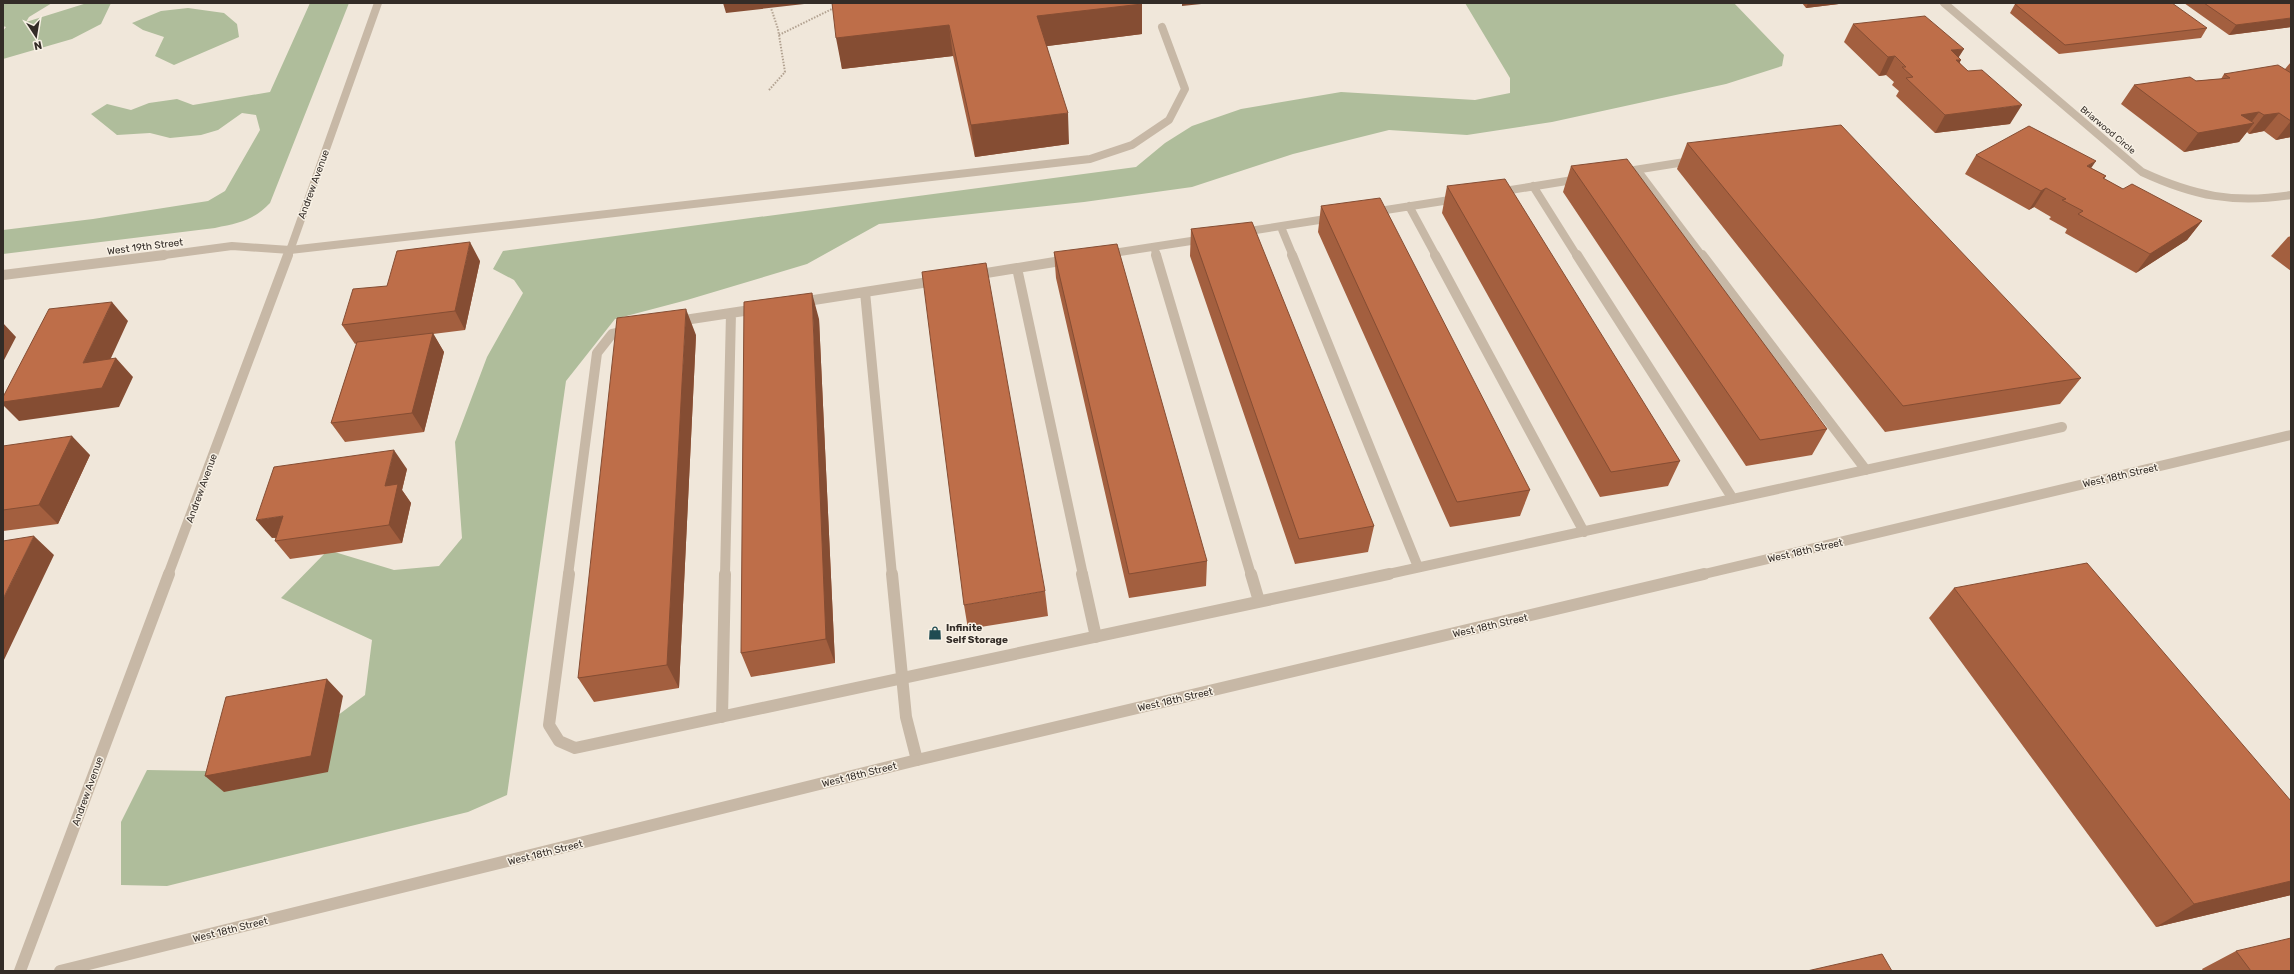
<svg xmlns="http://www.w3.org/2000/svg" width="2294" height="974" viewBox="0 0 2294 974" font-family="Rubik,sans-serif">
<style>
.green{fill:#afbd9b}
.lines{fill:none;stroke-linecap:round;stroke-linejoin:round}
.path{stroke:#b2a291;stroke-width:2;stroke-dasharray:1.5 1.5;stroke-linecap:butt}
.service-far2{stroke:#c7b8a6;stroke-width:8}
.service-far1{stroke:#c7b8a6;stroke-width:10}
.service{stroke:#c7b8a6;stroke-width:12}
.minor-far2{stroke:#c7b8a6;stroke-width:8}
.minor-far1{stroke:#c7b8a6;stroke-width:10}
.minor{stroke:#c7b8a6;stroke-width:12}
.tertiary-far1{stroke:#c7b8a6;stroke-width:10}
.tertiary{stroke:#c7b8a6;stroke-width:12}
.wall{fill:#a35f3f}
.shaded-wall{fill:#854d33}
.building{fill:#be6e49;stroke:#854d33}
.labels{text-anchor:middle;stroke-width:3;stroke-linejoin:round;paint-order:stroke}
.far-street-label{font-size:9px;fill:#332c27;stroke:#f8f1e5}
.street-label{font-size:10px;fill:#332c27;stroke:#f8f1e5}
.poi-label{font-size:10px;font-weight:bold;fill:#332c27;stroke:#f8f1e5;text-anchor:start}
</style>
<rect width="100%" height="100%" fill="#f0e7da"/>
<!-- green -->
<path class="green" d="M3,3h49l-23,14 -3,5 61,-19h24l-10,21 -29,15 -69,20v-28l3,-4 -3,-1z
M310,3h39l-79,200c-17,18 -31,20 -55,25l-212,26v-24l90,-11 115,-18 17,-10 35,-61 -4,-15 -14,-2 -24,17 -17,5 -31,3 -20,-5 -33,2 -26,-21 16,-10 24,6 18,-7 28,-4 16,6 77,-13z
M1465,3h269l50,52 -2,11 -56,18 -174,38 -85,13 -78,-5 -96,24 -101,33 -108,15 -205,22 -72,40 -120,36 -72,19 -49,62 -59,414 -39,17 -301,74 -46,-1v-63l26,-52 61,1 78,-17 79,-59 7,-55 -91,-42 47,-48 66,20 45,-4 23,-28 -7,-96 32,-85 36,-64 -9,-13 -21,-11 10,-18 633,-84 29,-24 27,-17 49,-17 100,-17 134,8 35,-7v-15z
M188,8l36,5 13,11 2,13 -65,28 -19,-9 9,-19 -21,-7 -11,-7 29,-12z"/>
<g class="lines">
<!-- path -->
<path class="path" d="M779,35l55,-27
M769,90l16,-18 -7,-43 -7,-21"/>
<!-- service-far2 -->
<path class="service-far2" d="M1637,170l65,86
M1622,172l69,-11
M1533,186l44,70
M1498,192l81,-13
M1409,206l27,50
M1373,212l83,-13
M1281,227l12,29
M1243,232l89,-14
M1154,247l3,9
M290,250l800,-91 42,-14 37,-25 16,-31 -23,-62
M1107,254l97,-15"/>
<!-- service-far1 -->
<path class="service-far1" d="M1156,255l95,320
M1292,255l126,312
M1435,255l149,277
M1577,255l156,244
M1702,255l164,215
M1017,268l66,307
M974,275l93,-15
M865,292l27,283
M801,302l134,-21
M678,321l79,-12
M568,575l29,-222 15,-19 15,-3
M725,575l6,-262
M1384,575l678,-148"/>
<!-- service -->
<path class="service" d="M569,574l-20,151 10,16 16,7 814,-174
M892,574l14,143 11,43
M1082,574l14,63
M1251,574l8,27
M722,717l3,-143"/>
<!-- minor-far2 -->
<path class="minor-far2" d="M1944,3l198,169c52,24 92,32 149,23
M157,256l75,-10 58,4
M288,256l90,-253"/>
<!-- minor-far1 -->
<path class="minor-far1" d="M3,275l161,-20
M168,575l120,-320"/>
<!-- minor -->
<path class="minor" d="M20,971l149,-397"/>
<!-- tertiary-far1 -->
<path class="tertiary-far1" d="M1700,575l591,-140"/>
<!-- tertiary -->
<path class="tertiary" d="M60,971l857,-211 787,-186"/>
</g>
<!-- wall -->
<path class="wall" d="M832,3l310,1v30l-95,12 22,98 -94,13 -22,-101 -111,13z
M1802,3h45l-41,5z
M2184,3h107v24l-62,8z
M2015,4l192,24 -6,10 -142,16 -49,-41z
M1853,24l106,33 1,6 50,61 -75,9 -39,-37 3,-5 -7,-6 2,-3 -8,-7 -7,1 -35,-34z
M2291,62v75l-15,3 -12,-9 -15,3 -2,-2 -8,10 -55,10 -63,-48 13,-19 87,-6 3,-5 61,-5z
M1687,143l394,235 -21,26 -175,28 -208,-263z
M1976,155l115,13 15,8 -2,3 19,10 79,32 -15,19 -51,33 -71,-40 2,-4 -18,-10 2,-2 -17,-10 -5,3 -64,-36z
M1571,166l256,263 -15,26 -66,11 -183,-274z
M1447,186l233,275 -12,25 -68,11 -158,-284z
M1321,206l209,284 -10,26 -70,11 -132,-295z
M1191,229l183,297 -6,26 -73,12 -105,-308z
M2291,236v35l-20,-15 17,-19z
M1054,252l153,309 -1,25 -77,12 -73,-320z
M480,261l-15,69 -32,4 11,18 -20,80 -79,10 -14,-19 26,-80 -2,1 -13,-19 45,-39z
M819,319l16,344 -84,14 -10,-24z
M696,335l-17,353 -85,14 -16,-24z
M3,446l87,9 -32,69 -55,7z
M407,469l-5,21 9,13 -9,40 -112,16 -15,-18 1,-3h-4z
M1954,588l337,213v94l-135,32 -227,-309z
M1045,591l3,25 -80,13 -4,-24z
M2236,951l55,20h-88l-1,-2z"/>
<!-- shaded-wall -->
<path class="shaded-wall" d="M723,3h90l-87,10z
M1182,3h29l-29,3z
M1808,3h39l-41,5z
M1142,4v30l-102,13 -3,-31z
M2291,18v9l-62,8 7,-10z
M949,25l4,31 -111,13 -6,-31z
M1964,49l-7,11h4l-10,18v-28z
M1895,56l-9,19 -7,1 9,-19z
M2022,105l-12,19 -75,9 10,-18z
M2259,112l-9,12 4,-1 -15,19 -55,10 14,-19 43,-18z
M1068,113l1,31 -94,13 -4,-32z
M2279,113l-15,18 -15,3 15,-19z
M2291,121v16l-15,3z
M2096,161l-13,19 4,-14z
M2046,188l-12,19 -5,3 12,-19z
M2202,221l-15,19 -51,33 14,-19z
M470,242l10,19 -15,69 -10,-19z
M812,293l7,26 16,344 -9,-24z
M112,302l16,19 -28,61 -17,-19z
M686,309l10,26 -17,353 -12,-23z
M3,323l13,14 -13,25z
M433,333l11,19 -20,80 -12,-19z
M116,358l17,19 -14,30 -100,14 -16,-16v-3z
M72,436l18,19 -32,69 -19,-19z
M394,450l13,19 -5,21 9,13 -9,40 -13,-18 -4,-39z
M283,516l15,18 -26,4 -16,-18z
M34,536l20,19 -51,107v-63z
M327,679l16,17 -15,76 -104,20 -19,-16z
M2291,881v14l-135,32 38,-23z"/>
<!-- building -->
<path class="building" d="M832,3h310v1l-105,12 31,97 -97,12 -22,-100 -113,13z
M2022,3h150l35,25 -142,17 -50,-41z
M2204,3h87v15l-55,7z
M1925,16l39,33 -13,1 10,10h-5l12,11 14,-1 40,35 -77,10 -39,-37 7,-1 -11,-10h4l-11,-11 -7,1 -35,-33z
M2278,65l13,8v48l-12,-8 -15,2 -5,-3 -18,3 13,8 -56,10 -64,-48 56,-8 6,4 34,-3 -6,-4z
M1841,125l240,253 -178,28 -216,-263z
M2029,126l67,35 -9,5 19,10 -3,2 20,11 9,-5 70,37 -52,33 -72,-40 5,-3 -21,-11 4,-1 -20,-11 -5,3 -65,-36z
M1627,159l200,270 -67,11 -189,-274z
M1505,179l175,282 -69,11 -164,-286z
M1380,198l150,292 -73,12 -136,-296z
M1252,222l122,304 -75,13 -108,-310z
M470,242l-15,69 -113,14 11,-36 34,-3 10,-35z
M1117,244l90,317 -78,13 -75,-322z
M986,263l59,328 -81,14 -42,-333z
M812,293l14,346 -85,14 3,-351z
M112,302l-29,61 33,-5 -14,30 -99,14v-5l46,-88z
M686,309l-19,356 -89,13 39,-360z
M433,333l-21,80 -81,10 26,-81z
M72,436l-33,69 -36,5v-64z
M394,450l-9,36 13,-2 -9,41 -114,16 8,-25 -27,4 18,-53z
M34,536l-31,63v-58z
M2087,563l204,238v80l-97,23 -240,-316z
M327,679l-16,77 -106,20 21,-79z
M2291,938v33h-40l-15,-20z
M1882,954l10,17h-85z"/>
<!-- icons -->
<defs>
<g id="shop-bare" transform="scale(1.08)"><path d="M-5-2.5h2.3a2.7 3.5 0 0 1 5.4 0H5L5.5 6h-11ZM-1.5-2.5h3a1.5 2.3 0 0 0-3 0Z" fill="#1f4b52" stroke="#f8f1e5" stroke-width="2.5" paint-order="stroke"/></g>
</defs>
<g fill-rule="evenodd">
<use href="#shop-bare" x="935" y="633"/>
</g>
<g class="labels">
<!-- far-street labels -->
<g class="far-street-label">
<text transform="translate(2108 130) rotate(40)" y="3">Briarwood Circle</text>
</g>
<!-- street labels -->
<g class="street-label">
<text transform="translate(313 184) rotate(-70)" y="4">Andrew Avenue</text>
<text transform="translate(145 246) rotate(-7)" y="4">West 19th Street</text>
<text transform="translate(2120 475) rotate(-13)" y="4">West 18th Street</text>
<text transform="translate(201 488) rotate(-70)" y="4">Andrew Avenue</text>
<text transform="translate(1805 550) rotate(-13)" y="4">West 18th Street</text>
<text transform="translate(1490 625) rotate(-13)" y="4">West 18th Street</text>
<text transform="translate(1175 699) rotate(-13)" y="4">West 18th Street</text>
<text transform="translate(859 774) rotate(-14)" y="4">West 18th Street</text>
<text transform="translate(87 791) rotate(-70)" y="4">Andrew Avenue</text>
<text transform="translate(545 852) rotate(-14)" y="4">West 18th Street</text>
<text transform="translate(230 929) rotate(-14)" y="4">West 18th Street</text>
</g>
<!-- poi labels -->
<g class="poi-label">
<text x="946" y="631">Infinite<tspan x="946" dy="12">Self Storage</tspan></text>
</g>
</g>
<!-- border -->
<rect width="2294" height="974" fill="none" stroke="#332c27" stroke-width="8"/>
<!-- north arrow -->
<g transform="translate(36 36) rotate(168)" stroke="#f8f1e5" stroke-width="3" paint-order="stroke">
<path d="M0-3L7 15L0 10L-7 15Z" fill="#332c27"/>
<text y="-6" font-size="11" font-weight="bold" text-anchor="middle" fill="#332c27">N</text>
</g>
</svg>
